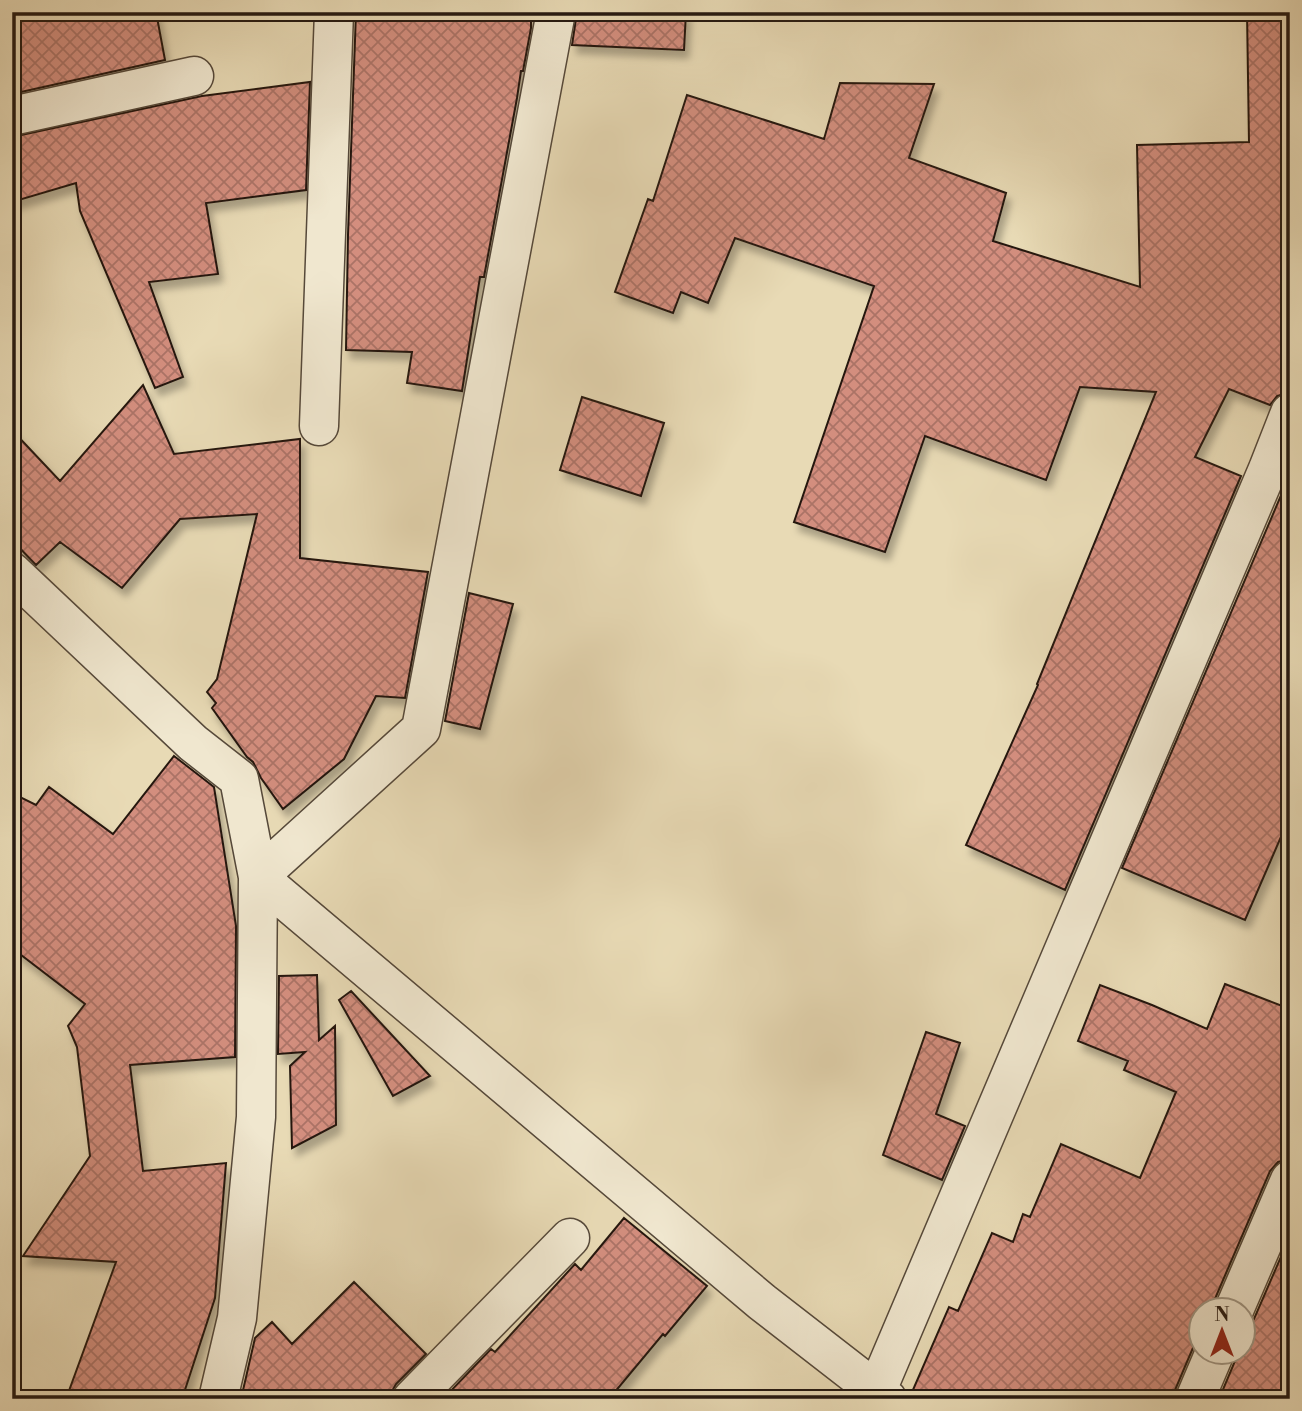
<svg xmlns="http://www.w3.org/2000/svg" width="1302" height="1411" viewBox="0 0 1302 1411" font-family="'Libre Bodoni',serif">
<style>
.building{fill:url(#building-cross-hatch);stroke:#251911;stroke-width:2;filter:url(#shadow)}
.lines{fill:none;stroke-linecap:round;stroke-linejoin:round}
.minor-casing{stroke:#56493a;stroke-width:41}
.minor{stroke:#f0e7cf;stroke-width:38}
</style>
<defs>
<pattern id="building-cross-hatch" width="8" height="8" patternUnits="userSpaceOnUse" patternTransform="scale(1.75)"><rect width="8" height="8" fill="#d38e7e"/><path d="M0 0l8 8M0 8l8-8" fill="none" stroke="#ab7366"/></pattern>
<filter id="shadow"><feDropShadow dx="4.5" dy="8" stdDeviation="3.5" flood-color="#0004"/></filter>
</defs>
<rect width="100%" height="100%" fill="#e8dab5"/>
<filter id="stains"><feTurbulence type="fractalNoise" baseFrequency=".00286" numOctaves="4"/><feColorMatrix values="0 0 0 0 .2 0 0 0 0 .09 0 0 0 0 .02 0 0 0 .5 -.17"/></filter>
<radialGradient id="worn" r=".72"><stop offset=".6" stop-color="#630" stop-opacity="0"/><stop offset="1" stop-color="#630" stop-opacity=".3"/></radialGradient>
<!-- building -->
<path class="building" d="M12,12h144l9,48 -153,34z
M356,12h175v16l-8,43h-2l-4,27 -33,179h-4l-18,114 -55,-8 5,-31 -66,-2 2,-115z
M577,12h109l-2,38 -112,-5z
M1247,12h43v380l-13,4 -7,9 -41,-16 -34,68 46,19 -176,414 -99,-45 72,-160 -1,-1 119,-292 -76,-5 -34,93 -121,-44 -40,116 -91,-30 80,-236 -139,-48 -27,65 -27,-11 -8,21 -58,-21 33,-93 5,2 34,-106 137,44 16,-56 94,1 -25,74 97,35 -13,48 147,46 -3,-142 112,-3z
M310,82l-4,108 -100,13 12,71 -69,8 34,95 -28,11 -75,-177 -4,-28 -64,19v-65l190,-41z
M143,385l31,69 126,-15v119l128,14 -23,126 -29,-2 -32,63 -61,50 -22,-31 -8,-16 -6,-5 -35,-49 4,-5 -9,-11 10,-13 40,-165 -77,5 -58,69 -62,-46 -24,23 -24,-25v-110l48,51z
M582,397l82,26 -23,73 -81,-26z
M1282,493l8,3v320l-45,104 -123,-52z
M469,593l44,11 -33,125 -35,-8z
M174,756l40,31 22,139 -1,131 -105,8 13,106 83,-8 -11,135 -33,101h-116l50,-137 -93,-6 67,-100 -13,-109 -9,-21 17,-22 -73,-56v-155l24,12 13,-18 64,47z
M317,975l2,65 16,-14 1,99 -44,23 -2,-82 15,-14 -27,2 1,-78z
M1225,984l65,25v150l-12,3 -8,9 -56,130 -1,9h-13v26l-5,7 -20,47 -1,9h-265l40,-92 9,4 34,-78 21,9 10,-28 7,3 31,-73 79,34 36,-86 -52,-22 4,-9 -50,-20 22,-56 52,20 55,24z
M351,991l79,85 -37,20 -54,-96z
M926,1032l34,11 -24,71 29,12 -23,54 -59,-25z
M624,1218l83,68 -42,50 -2,-2 -54,65h-166l48,-50 4,3 80,-88 6,6z
M1290,1236v163h-71l16,-38 1,-9h6v-23l6,-2 6,-8z
M354,1282l72,72 -30,30 -5,9v6h-150l14,-61 17,-16 20,22z"/>
<g class="lines">
<!-- minor casing -->
<g class="minor-casing">
<path id="minor" d="M12,116l182,-40
M319,426l15,-414
M12,572l181,171 46,36 19,98 504,425 125,97
M1234,1310l56,-130
M877,1390l391,-921 22,-56
M218,1399l19,-81 19,-201 2,-240 163,-148 135,-717
M412,1399l158,-161
M1195,1399l20,-47"/>
</g>
<!-- minor -->
<use href="#minor" class="minor"/>
</g>
<!-- margin -->
<rect width="1302" height="1411" fill="none" stroke="#e8dab5" stroke-width="42"/>
<rect x="14" y="14" width="1274" height="1383" fill="none" stroke="#251911" stroke-width="3.5"/>
<rect x="21" y="21" width="1260" height="1369" fill="none" stroke="#251911" stroke-width="2"/>
<!-- north arrow -->
<g transform="translate(1222 1331)"><circle r="33" fill="#f0e7cf" stroke="#9f9583" stroke-width="2"/>
<path d="M0-5L12 26L0 18L-12 26Z" fill="#8f2418"/>
<text y="-10" font-size="19" font-weight="bold" text-anchor="middle" fill="#251911">N</text>
</g>
<rect width="100%" height="100%" filter="url(#stains)"/>
<rect width="100%" height="100%" fill="url(#worn)"/>
</svg>
